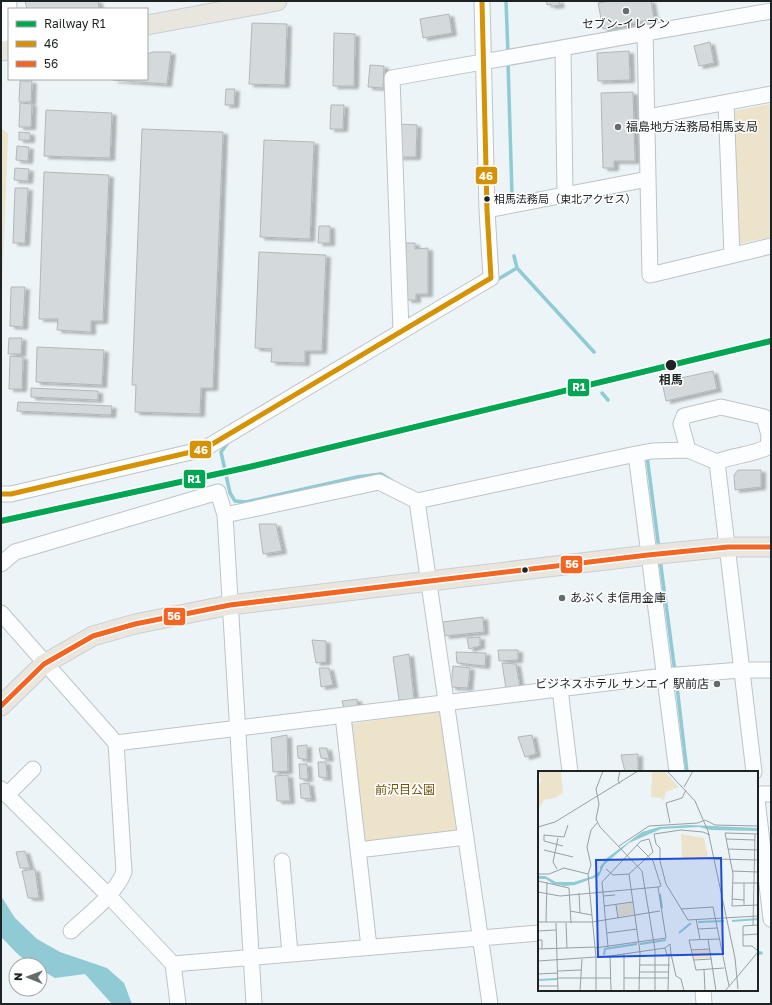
<svg xmlns="http://www.w3.org/2000/svg" width="772" height="1005" viewBox="0 0 772 1005" font-family="'Golos Text','Noto Sans JP',sans-serif">
<style>
.green{fill:#ede3ca}
.water{fill:#8fcad5}
.lines{fill:none;stroke-linecap:round;stroke-linejoin:round}
.stream{stroke:#8fcad5;stroke-width:3.5}
.building{fill:#d4dadc;stroke:#b2b8ba;filter:url(#shadow)}
.minor-casing{stroke:#bec4c6;stroke-width:17}
.major-casing{stroke:#cbcfd0;stroke-width:21}
.minor{stroke:#fcfdfe;stroke-width:15}
.major{stroke:#e8e6df;stroke-width:19}
.bus-1-casing{stroke:#fff;stroke-width:8}
.bus-2-casing{stroke:#fff;stroke-width:8}
.bus-1{stroke:#d69205;stroke-width:5}
.bus-2{stroke:#f26522;stroke-width:5}
.rail-1-casing{stroke:#fff;stroke-width:9}
.rail-1{stroke:#00a651;stroke-width:6}
.poi-dot{fill:#656c6e;stroke:#fff;stroke-width:1.5}
.bus-dot{fill:#1d2324;stroke:#fff;stroke-width:1.5}
.labels{text-anchor:middle;stroke-width:3;stroke-linejoin:round;paint-order:stroke}
.bus-label{font-size:11px;fill:#1d2324;stroke:#fff;text-anchor:start}
.poi-label{font-size:12px;fill:#1d2324;stroke:#fff;text-anchor:start}
.stop-label{font-size:12px;font-weight:bold;fill:#1d2324;stroke:#fff}
.park-label{font-size:12px;fill:#6e5109;stroke:#fff}
.inset-river{fill:none;stroke:#8fcad5;stroke-width:2}
.inset-road{fill:none;stroke:#99a0a3;stroke-width:1}
.view{fill:#1d4ed8;fill-opacity:0.15;stroke:#1d4ed8;stroke-width:2}
.inset-edge{fill:none;stroke:#1d2324;stroke-width:2}
.line-badge{stroke:#fff;stroke-width:1.5}
.badge-label{font-size:11px;text-anchor:middle;font-weight:bold;fill:#fff}
</style>
<defs>
<filter id="shadow"><feDropShadow dx="4.5" dy="2.5" stdDeviation="1" flood-color="#0004"/></filter>
</defs>
<rect width="100%" height="100%" fill="#ecf4f7"/>
<!-- green -->
<path class="green" d="M771,104v133l-33,7 -5,-133z
M1,128l7,6 -7,183z
M439,711l4,4 16,113 -4,6 -89,10 -5,-3 -11,-117z"/>
<!-- water -->
<path class="water" d="M1,896l14,22 22,21 23,13 47,16 17,15 8,21h-20l-27,-30 -30,4 -15,-9v-4c-16,0 -28,-18 -39,-28z"/>
<g class="lines">
<!-- stream -->
<path class="stream" d="M506,1l2,53
M508,62l4,133
M514,256l3,12 77,84
M495,281l22,-13
M602,393l6,7
M227,444l-6,8 9,41 5,8 11,1 111,-25 24,-3 11,7
M647,456l12,93
M660,559l15,113
M676,678l11,94
M757,953h4"/>
</g>
<!-- building -->
<path class="building" d="M25,1h73l1,8h-72z
M546,1h13l1,4 -9,1v-2l-4,1z
M610,1h41l3,18 -51,10 -5,-26z
M449,14l3,19 -29,5 -3,-19z
M252,23l35,1 -2,61 -36,-1z
M334,33l21,1 -1,52h-21z
M710,42l4,21 -15,3 -5,-20z
M629,51l1,29 -32,1 -1,-28z
M153,52h18l-4,32 -54,-4 34,-1v-25z
M370,65l14,1 -1,22 -15,-1z
M20,81h12l-1,21h-12z
M226,89h9l-1,16h-9z
M633,92l2,69h-21v7h-11l-2,-75z
M20,103l12,1 -1,23h-12z
M331,105h13l-1,24h-13z
M46,110l66,3 -2,45 -66,-2z
M399,124l18,1 -1,32h-18z
M142,129l81,3 -10,256h-12l-1,26 -65,-2 1,-27h-4z
M19,132l11,1v7h-11z
M264,140l50,2 -4,97 -50,-2z
M17,146l12,1 -1,14 -12,-1z
M15,168l14,1 -1,12 -14,-1z
M44,172l65,3 -6,146h-12v11l-34,-2 1,-11h-19z
M15,188h13l-3,55h-12z
M319,226h11v17h-12z
M406,243h9v6l13,-1v46h-12v6h-9z
M259,252l67,3 -4,96h-17v12l-34,-1 1,-13 -17,-1z
M11,287h14l-2,40 -13,-1z
M9,338h13l-1,16h-13z
M37,347l67,3 -2,35 -66,-3z
M10,356l13,1 -1,32h-13z
M713,371l4,18 -51,12 -4,-19z
M31,388l67,3v9l-67,-3z
M18,402l94,4 -1,9 -94,-4z
M738,470h23v17l-26,3 -1,-15z
M259,524h17l6,27 -19,3z
M483,617l1,15 -39,4 -2,-14z
M480,637v9l-11,3 -2,-11z
M312,640l14,1v21l-10,1z
M498,650h20v10l-19,1z
M456,652l30,1 -1,13 -28,-3z
M409,654l5,45 -15,1 -6,-43z
M502,663l14,1 4,24 -14,1z
M453,666l17,2 -2,20 -17,-1z
M319,668h10l4,17 -12,2z
M357,699l1,10h-14l-2,-8z
M287,735l1,36 -15,1 -2,-34z
M532,735l4,19 -11,3 -7,-20z
M307,745v15l-9,-2 -1,-12z
M319,748h8l2,11 -8,-1z
M638,754v18h-13l-4,-17z
M318,762h8l1,16 -8,-1z
M299,764h8l1,15h-8z
M288,775l2,26h-13l-2,-25z
M309,783l2,16 -10,-1 -1,-14z
M25,851l5,17h-10l-4,-16z
M35,869l4,29h-11l-6,-27z"/>
<g class="lines">
<!-- minor casing -->
<g class="minor-casing">
<path id="minor" d="M645,32l5,243 121,-29
M563,48l2,147
M7,50l2,-49
M726,103l6,152
M647,117l124,-23
M487,210l161,-31
M401,331l-9,-253 379,-67
M721,407l43,10 5,18 -1,12c-16,8 -34,8 -51,15l-29,-12 -7,-26 3,-8z
M636,454l16,-3 36,-1
M717,462l37,310
M1,494h10l193,-45 287,-171 -4,-68 -5,-209
M417,501l73,503
M1,564l14,-12 203,-60 7,23
M1,613l115,130 548,-67 77,-6h30
M560,689l10,83
M343,716l26,231
M1,789l107,106 65,69 366,-31
M757,794h14
M7,795l26,-26
M757,799l14,120
M358,850l108,-13
M282,861l8,93
M71,931c18,-17 44,-36 53,-59l-8,-129
M173,964l5,40
M703,990l1,14
M254,1004l-29,-489 154,-33 38,19 219,-47 41,318"/>
</g>
<!-- major casing -->
<g class="major-casing">
<path id="major" d="M147,25l130,-24
M1,51l8,-1
M1,706l43,-42 49,-28 42,-12 95,-19 200,-24 218,-26 80,-8h43"/>
</g>
<!-- minor -->
<use href="#minor" class="minor"/>
<!-- major -->
<use href="#major" class="major"/>
<!-- bus-1 casing -->
<g class="bus-1-casing">
<path id="bus-1" d="M1,494h10l193,-45 287,-171 -4,-68 -5,-209"/>
</g>
<!-- bus-2 casing -->
<g class="bus-2-casing">
<path id="bus-2" d="M1,706l43,-42 49,-28 42,-12 95,-19 200,-24 218,-26 80,-8h43"/>
</g>
<!-- bus-1 -->
<use href="#bus-1" class="bus-1"/>
<!-- bus-2 -->
<use href="#bus-2" class="bus-2"/>
<!-- rail-1 casing -->
<g class="rail-1-casing">
<path id="rail-1" d="M1,521l248,-54 522,-126"/>
</g>
<!-- rail-1 -->
<use href="#rail-1" class="rail-1"/>
</g>
<!-- markers -->
<g class="poi-dot">
<circle cx="626" cy="11" r="4"/>
<circle cx="618" cy="127" r="4"/>
<circle cx="562" cy="598" r="4"/>
<circle cx="717" cy="684" r="4"/>
</g>
<g class="bus-dot">
<circle cx="487" cy="199" r="3.5"/>
<circle cx="671" cy="365" r="6"/>
<circle cx="525" cy="570" r="3.5"/>
</g>
<g class="labels">
<!-- bus labels -->
<g class="bus-label">
<text x="494" y="203">相馬法務局（東北アクセス）</text>
</g>
<!-- poi labels -->
<g class="poi-label">
<text x="626" y="28" text-anchor="middle">セブン-イレブン</text>
<text x="626" y="131">福島地方法務局相馬支局</text>
<text x="570" y="602">あぶくま信用金庫</text>
<text x="709" y="688" text-anchor="end">ビジネスホテル サンエイ 駅前店</text>
</g>
<!-- stop labels -->
<g class="stop-label">
<text x="671" y="384">相馬</text>
</g>
<!-- park labels -->
<g class="park-label">
<text x="405" y="794">前沢目公園</text>
</g>
</g>
<!-- overview -->
<g transform="translate(538 771)">
<rect width="220" height="220" fill="#ecf4f7"/>
<path d="M0,0h23l2,22 -8,5 -11,2 -6,10v-19l3,-12zM114,0h12l15,16 -13,5 -3,10 -1,-4 -11,-1zM143,63l23,4 4,18 -3,3h-23zM94,132l2,11 -16,3 -1,-12zM171,179l2,8 -17,1 -1,-8z" fill="#ede3ca"/>
<path d="M151,54l69,3v3l-47,-1 -12,-3 -38,2 -32,14 -25,22 -5,11 -24,9 -10,1 -12,-2 -7,-5h-8v-3h7l11,6h18l19,-6 7,-5v-4l7,-9 35,-26 17,-5z" fill="#8fcad5"/>
<path class="inset-river" d="M122,123l2,14M194,150l26,-2M160,151l26,-1M141,162l12,-10M102,173l26,-4M66,184l1,-6 32,-5M0,209l19,-1"/>
<path class="inset-road" d="M65,0l-7,18 3,15 -3,15 4,8 42,44 13,79v41M129,0l28,30 13,30 27,127 3,31M82,13l-2,-4 2,-9M146,16l9,-16M132,52l-4,-20 16,-5 4,-8M0,56l17,-5 83,-51M220,63l-33,-1 8,41 -1,32 26,-1M172,64l-7,-3 -22,-2 -27,4 2,10 4,4v13l6,23 22,36 70,-4M188,68l29,1M99,74l16,16 8,25 -3,1M25,75l-19,-5v-6l20,2 4,-12M81,75l30,-20 49,-3 7,-3 10,5 43,1M190,78l30,1M6,79l29,7M177,88l43,1M19,98l-4,-7 5,-24M68,98l7,6 16,-1M194,100l26,1M0,103h11l15,-6 24,6 8,84v33M50,103l3,-9 -4,-18 4,-17 6,-7M0,110l31,7 2,35M195,112h25M0,121l22,4 98,-9 8,51 -71,10M41,122l1,20M65,125l12,-1M194,128l12,1M78,134l2,13M66,135l29,-4M206,135v-23M143,138l32,-2 16,79M32,140l22,4M158,148l4,20M0,151h54l68,-11M8,151l1,-40M18,152l2,68M28,152l1,25M220,154l-15,1v20h9l6,5M215,155l2,-92M160,158l19,-1M0,160l18,-1M69,162l30,-4M205,164l15,-1M170,168l8,52M181,168l-30,1 7,30 28,-2M0,169h4v9M70,176l-6,-65 39,-41 8,-2 4,13 -24,22 11,78 -1,39M0,178l57,-2M153,179l19,-1M133,183l5,22 5,3 3,12M72,185l1,35M156,189l18,-1M0,190l72,-5 55,-8 5,-4 1,10 -4,1 -2,-7M101,194h31M166,198l1,22M20,200l23,-1M101,201h30M0,203l20,-1M199,206l21,-25M20,207h53M86,207h45M0,215h20M42,220l2,-32M86,220v-37M130,220l1,-36M187,220l12,-14"/>
<path class="view" d="M183,87l2,96 -125,3 -2,-97z"/>
<rect width="220" height="220" class="inset-edge"/>
</g>
<g class="line-badge">
<rect x="475" y="166" width="23" height="19" rx="4" fill="#d69205"/>
<rect x="567" y="378" width="23" height="19" rx="4" fill="#00a651"/>
<rect x="189" y="440" width="23" height="19" rx="4" fill="#d69205"/>
<rect x="183" y="469" width="23" height="20" rx="4" fill="#00a651"/>
<rect x="560" y="555" width="23" height="19" rx="4" fill="#f26522"/>
<rect x="163" y="607" width="23" height="19" rx="4" fill="#f26522"/>
</g>
<g class="badge-label">
<text x="486" y="180">46</text>
<text x="579" y="391">R1</text>
<text x="201" y="454">46</text>
<text x="194" y="483">R1</text>
<text x="572" y="568">56</text>
<text x="174" y="620">56</text>
</g>
<!-- border -->
<rect width="772" height="1005" fill="none" stroke="#1d2324" stroke-width="4"/>
<!-- legend -->
<rect x="8" y="8" width="140" height="72" fill="#ffffff" stroke="#a5a7a7"/>
<rect x="16" y="21" width="20" height="6" fill="#00a651" stroke="#a5a7a7"/>
<text x="44" y="28" font-size="12" fill="#1d2324">Railway R1</text>
<rect x="16" y="41" width="20" height="6" fill="#d69205" stroke="#a5a7a7"/>
<text x="44" y="48" font-size="12" fill="#1d2324">46</text>
<rect x="16" y="61" width="20" height="6" fill="#f26522" stroke="#a5a7a7"/>
<text x="44" y="68" font-size="12" fill="#1d2324">56</text>
<!-- north arrow -->
<g transform="translate(28 977) rotate(271)"><circle r="19" fill="#ffffff" stroke="#a5a7a7"/>
<path d="M0-3L7 15L0 10L-7 15Z" fill="#656c6e"/>
<text y="-6" font-size="11" font-weight="bold" text-anchor="middle" fill="#1d2324">N</text>
</g>
</svg>
